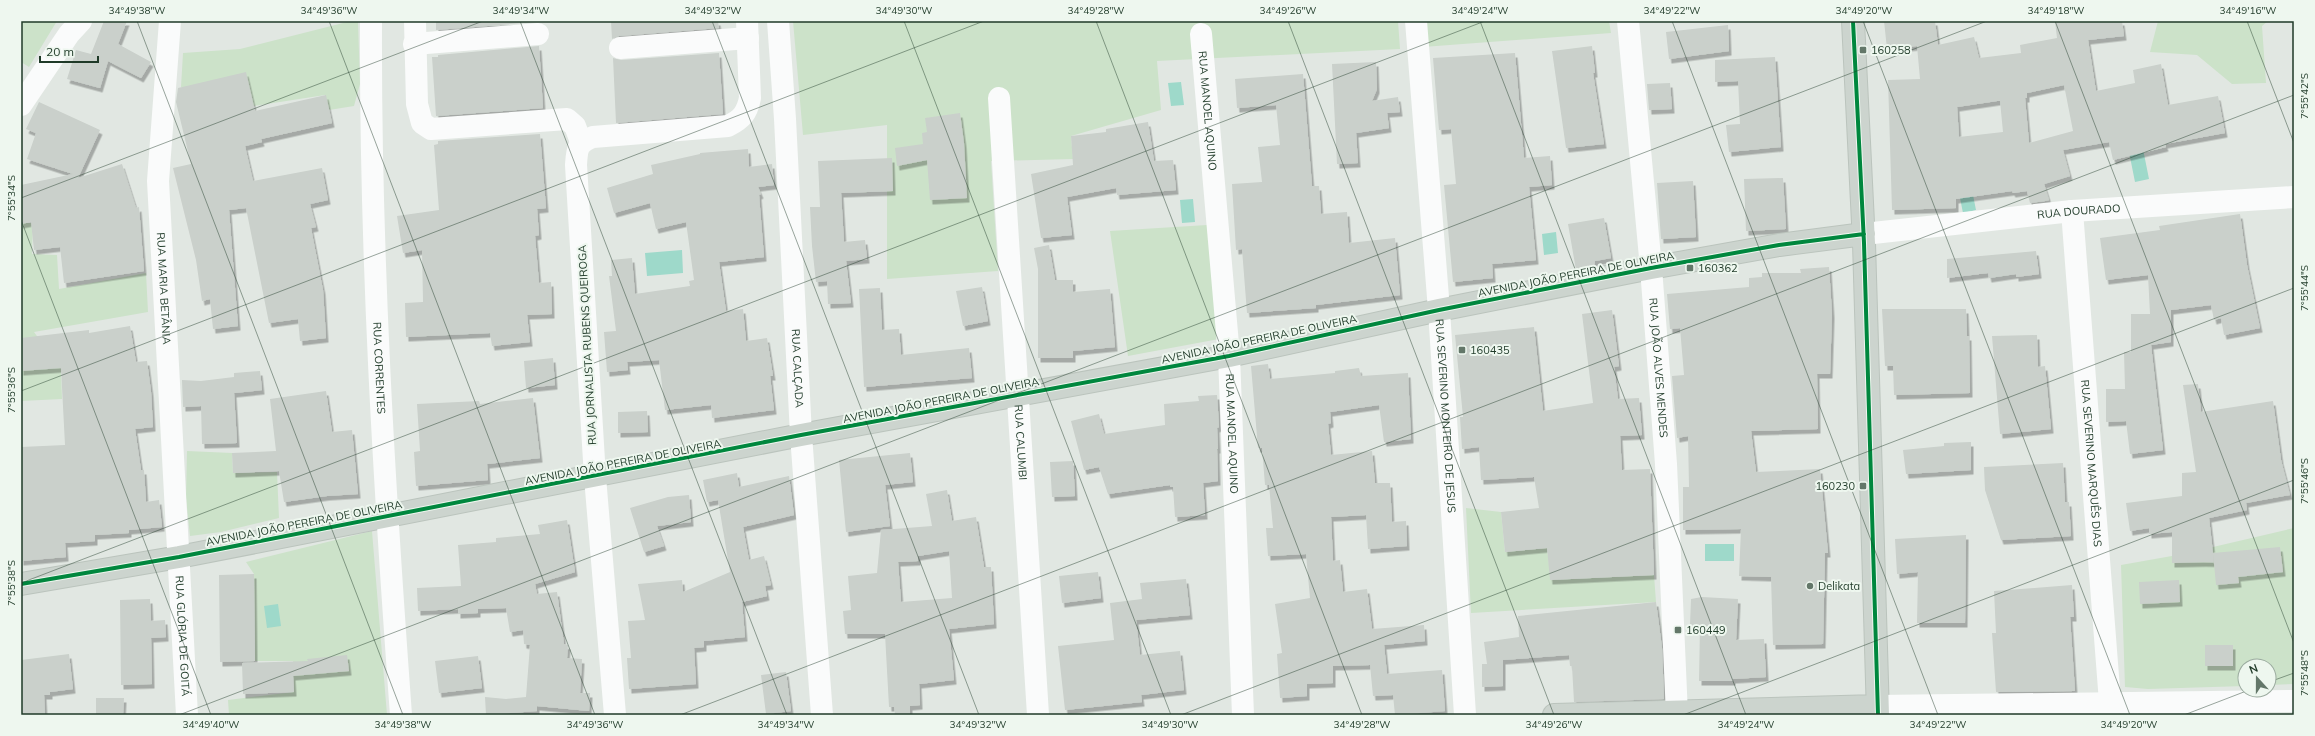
<svg xmlns="http://www.w3.org/2000/svg" width="2315" height="736" viewBox="0 0 2315 736" font-family="Mulish,sans-serif">
<style>
.green{fill:#cce2c9}
.water{fill:#9ed9ca}
.building{fill:#cad0cb;fill-rule:evenodd;filter:url(#shadow)}
.lines{fill:none;stroke-linecap:round;stroke-linejoin:round}
.major-casing{stroke:#bbc4bd;stroke-width:24}
.minor{stroke:#fafbfb;stroke-width:22}
.major{stroke:#ccd4ce;stroke-width:22}
.cycleway-casing{stroke:#eef7ef;stroke-width:6}
.cycleway{stroke:#00873e;stroke-width:4}
.ticks{fill:none;stroke:#1f3a28;stroke-width:1;stroke-opacity:0.45}
.poi-dot{fill:#637769;stroke:#eef7ef;stroke-width:1.5}
.labels{text-anchor:middle;stroke-width:4;stroke-linejoin:round;paint-order:stroke}
.poi-label{font-size:11px;fill:#1f3a28;stroke:#eef7ef;text-anchor:start}
.street-label{font-size:11px;fill:#1f3a28;stroke:#eef7ef}
.neatline{fill:none;stroke:#1f3a28;stroke-width:1.5}
.ticks-label{font-size:10px;text-anchor:middle;fill:#1f3a28}
</style>
<defs>
<filter id="shadow"><feDropShadow dx="2.5" dy="4.5" stdDeviation="0" flood-color="#0004"/></filter>
</defs>
<rect width="100%" height="100%" fill="#e1e7e2"/>
<!-- green -->
<path class="green" d="M21,21h36l-28,46 -8,-5z
M351,21h7l2,63 -6,22 -25,4 -4,-15 -71,11 -73,-19 2,-34 57,-4z
M793,21h605l2,28 -243,12 4,49 -90,26 2,23 -82,2 7,110 -111,8v-154l-84,10z
M1423,21h186l2,12 -188,14z
M2158,21h110l-6,5 4,57 -34,1 -35,-29 -47,-3z
M21,223h12l-1,31 25,1 2,34 87,-16 2,39 -114,20 27,37 1,30 -41,2z
M1207,225l12,114 -91,17 -18,-125z
M187,451l45,2 1,20 44,-1 2,46 -58,14 -31,4 -4,-38z
M1466,508l35,4 4,40 42,-4 4,32 103,-5 2,27 -185,11z
M2294,528v156l-25,1v-19h-24v20l-97,3 -23,-2 -4,-122 62,-11z
M372,531l15,184h-158l-1,-15 66,-8 -1,-31h-38l-1,-87 -8,-12z"/>
<!-- water -->
<path class="water" d="M1181,82l3,23 -13,1 -3,-23z
M2143,149l6,30 -14,3 -6,-30z
M1970,180l6,30 -13,3 -6,-30z
M1193,199l2,23 -13,1 -2,-23z
M1556,232l2,21 -14,2 -2,-21z
M682,250l1,23 -36,3 -2,-23z
M1705,544h29v17h-29z
M278,604l3,22 -14,2 -3,-22z"/>
<!-- building -->
<path class="building" d="M104,21h23l-9,23 33,18 -10,16 -33,-17 -8,27 -33,-9 9,-29 15,4z
M436,21h101v1l-101,8z
M611,21h107l1,7 -100,8 -7,3z
M1884,21h51l3,24 36,-8 5,21 42,-5 -1,-8 37,-7 -2,-17h67l2,15 -36,4 8,51 39,-8 -2,-13 28,-6 7,41 50,-9 7,37 -60,11 1,3 -53,13 -4,-18 -46,8 7,26 -26,8 5,16 -4,1 -15,2 -3,-12 -14,2 -1,-2 -56,8v9l-64,2 -4,-130 32,-1 -3,-33 -30,3zM2064,85l9,46 -44,12 -4,-45h2v-5zM1997,101h3l3,31 -44,5 -2,-30z
M1728,25l1,26 -60,8 -3,-27z
M539,46l4,62 -107,8 -4,-59h6v-2z
M1592,46l3,27h-2l11,71 -38,4 -14,-97z
M719,53l4,61 -107,9 -3,-65 8,2z
M1515,53l9,105 26,-2 2,29 -23,2 7,73 -44,4 1,14 -40,4 -9,-97 12,-1 -5,-55 -12,1 -6,-72z
M1775,57l6,90 -52,5 -3,-27 14,-1 -2,-43 -23,1v-22z
M1376,62l1,27 -5,12 26,-4 2,15 -13,1 2,15 -33,5 2,30 -21,1 -5,-100z
M246,72l9,39 71,-16 6,28 -71,16 1,3 -17,4 8,35 69,-13 6,32 -18,4 6,23 -5,1 12,62 3,48 -26,3 -2,-22 -29,4 -23,-115 -17,2 9,116 -25,3 -3,-30 -8,2 -6,-41 -23,-92 18,-4 -15,-62 2,-14z
M1303,74l9,112h7l2,28 26,-2 2,31 46,-5 5,57 -84,10v3l-69,5 -5,-64 -6,1 -4,-66 30,-2 -4,-35 22,-2 -4,-40 -39,3 -2,-29z
M1670,83l2,26 -23,1 -2,-26z
M39,102l61,28 -22,48 44,-14 14,44 3,-1 5,64 -80,12 -4,-36 -26,3 -3,-28 -10,2v-39l52,-11 -46,-15 9,-26 -10,-4z
M960,113l4,30 3,55 -37,2 -3,-40 -30,6 -2,-18 28,-4 -1,-11 5,-1 -2,-14z
M1148,122l6,39 19,-1 3,30 -59,5 -1,-7 -49,9 5,38 -31,3 -10,-64 42,-9 -2,-29 35,-4v-3z
M540,134l6,74 -9,1 2,26 -4,1 4,47 12,-1 1,32 -25,1 3,27 -38,4 -2,-13 -84,4 -1,-34 18,-1 -1,-52 -19,3 -6,-37 42,-6 -5,-65 4,-1v-3z
M748,149l1,18 23,-3 2,21 -16,2 3,7 -2,1 5,62 -45,5 7,49 17,-2 3,32 21,-3 6,38h-3l4,34 -62,8 -1,-13 -46,5 -6,-50 -32,2 1,8 -21,2 -3,-40 12,-1 -7,-55h3l-1,-16 21,-2 3,36 55,-8 -1,-5 5,-1 -8,-58 -30,7 -6,-26 -36,10 -7,-25 46,-14 -2,-9 49,-11v-1z
M892,158l1,33 -52,2 3,49 21,-2 2,19 -21,2 5,42 -23,1 -1,-23 -11,1 -4,-36 -2,-39h10l-2,-46z
M1783,178l3,51 -40,2 -2,-52z
M1693,181l3,56 -35,2 -4,-56z
M2240,214l7,51 13,63 -36,7 -3,-17 -7,2 -3,-15 -40,5v32l-20,3 12,105 -33,4 -4,-33 -20,1v-33h19l-1,-37h7v-38h19l-2,-39 -42,5 -6,-42 60,-8 -1,-4z
M1604,218l7,40 -16,3 -1,6 -18,3 -8,-46z
M1049,245l6,35h18v12l37,-3 5,58 -42,4v7h-35v-89l-4,-21z
M2036,251l3,23 -23,3v-3l-27,4 -1,-5 -41,5v-19z
M1829,267l3,47 -2,60h-13l1,55 -67,2 5,41 64,-3 8,84h-3l-2,91 -50,1 -2,-68 -32,-1 2,-47 -58,1v-43h6l-1,-51 -11,2 -5,-62 12,-1 -4,-47 -10,1 -3,-35 82,-7v-9l13,-1v-4h39l-1,-4z
M982,287l6,34 -25,5 -7,-35z
M880,288l2,42 17,-1 2,26 68,-7 3,30 -108,9 -5,-98z
M1882,309h84l1,27h2l1,57 -76,2 -1,-29h-8z
M1612,310l7,56 -5,1 4,32 21,-1 3,37 -22,1 2,34 28,-1 4,106 -104,5 -3,-32 -42,4 -4,-40 38,-4 -5,-31 -53,3 -2,-33 -17,2 -2,-32h3l-8,-82 79,-8 9,84 50,-8 -11,-89z
M130,326l6,36 11,-1 4,31 2,35 -18,2 6,41h3l2,32 13,-2 3,27 -33,3v3l-34,2v6l-30,2 1,14 -45,4v-114l44,-2 -4,-77 -40,3v-33l68,-8v3z
M2037,335l1,32 7,-1 6,63 -51,5 -8,-98z
M553,358l2,27 -29,3 -2,-27z
M1268,364l2,15 65,-6v-2l24,-3 2,8 47,-3 3,66 -27,3 -5,-37 -49,7 1,11 -3,1 3,31 41,-4 3,32h15l2,39 14,-1 1,25 -39,3 -2,-34 -35,2 2,44 7,-1 3,32 24,-3 5,40 52,-4 1,16 -41,4 3,29 55,-4 3,41 -50,4 -2,-20 -20,1 -3,-31 -37,1v17l-26,1v12l-27,2 -3,-44 5,-1 -7,-49 35,-6 -4,-44 -38,2 -2,-28h7l-4,-43h-4l-3,-37h-4l-7,-82z
M260,371l2,19 -28,3 3,50 -35,1 -1,-38 -18,1 -1,-27 19,1 33,-4v-4z
M2198,384l3,28 72,-11 8,59 9,35 -44,8 1,7 -38,8 5,44 -42,1v-31l-23,2v-6l-19,3 -4,-28 56,-7v-23l14,-1 -13,-87z
M326,391l6,41 20,-2 6,64 -31,2 -43,6 -5,-31 -46,2 -1,-20 44,-2 -6,-52z
M1217,395l2,32 -2,1 1,21h-1l1,32 -15,2 2,32 -30,2 -2,-30h-3v-2l-62,9 -9,-27 -15,3 -13,-49 28,-7 5,20 61,-9 -1,-21 35,-3 -1,-5z
M533,398l7,60 -53,6 1,16 -72,6 -2,-34 6,-1 -3,-47 62,-3 1,3z
M647,411l1,21 -30,1v-21z
M1971,442v28l-65,4 -3,-24 41,-4v-3z
M910,453l3,29 -28,3 5,41 -44,6 -7,-72z
M1073,461l2,35 -23,1 -2,-35z
M2063,463l2,39h4l2,34 -70,4 -16,-50 -1,-23z
M737,473l2,14 50,-11 5,39 -51,12 6,33 15,-4 7,29 -6,1 2,10 -25,6 3,35 -41,4v6l-10,1 2,36 -67,5 -2,-31h4l-3,-37 17,-1 -7,-36 44,-4 1,12 47,-20 -12,-72 -11,2 -4,-22z
M947,490l5,31 24,-4 8,50h7l3,57 -45,5 5,51 -35,4 1,21 -10,1v9h-15l-1,-8h-5l-4,-73h-40l-2,-23 8,-1 -3,-34 29,-3 4,-43 51,-4 -6,-32zM949,551l3,47 -51,4 -3,-40 20,-1v-5z
M689,495l2,27 -34,4 7,20 -20,6 -14,-44 38,-11z
M567,520l8,52 -40,12 2,10 20,-2 7,52 4,1 -1,13 15,1 -2,34h10l-1,18 -52,-5v5l-51,4 -1,-18 21,2 20,-2 4,-52 -6,-1 -1,-14 -13,2 -4,-24 -28,1v4l-20,1v-5l-40,2 -1,-23 44,-2 -3,-41 38,-3v-4l44,-4 -2,-9z
M1966,535l-1,88h-48l1,-51 -21,2 -2,-35z
M2280,547l3,25 -45,5 1,6 -23,2 -3,-32z
M1098,572l3,26 -39,5 -3,-27z
M254,574l1,87 -35,1 -1,-87z
M1186,579l4,36 -54,5 4,35 40,-4 4,39 -43,5 1,7 -77,8 -7,-64 56,-6 -4,-37 32,-4 -2,-16z
M2179,580l1,22 -40,2 -1,-22z
M2072,585l2,32h-4l5,74 -79,1 -4,-59h4l-2,-42z
M1702,597l36,2 -2,41 28,-1 2,38 -33,2v2h-34l1,-55 -10,-1 1,-26z
M150,599l1,22 14,-1 1,17 -15,1 1,46 -31,1 -1,-85z
M1656,602l6,46 2,51 -90,3 -2,-36h-2l-1,-11 -66,5v26l-21,1v-23h5l-3,-22 35,-5 -1,-21z
M2205,645h28v21h-28z
M69,654l4,35 -23,3v3h-6l1,20h-24v-55z
M347,655l2,16 -56,5 1,16 -51,2 -1,-31 66,-2 -1,-2z
M478,656l4,32 -43,5 -4,-32z
M786,672l5,39 -25,3 -5,-39z
M96,698h28l-1,17h-27z"/>
<g class="lines">
<!-- major casing -->
<g class="major-casing">
<path id="major" d="M1853,21l11,222 14,472
M21,584l158,-27 622,-122 428,-79 210,-46 212,-42 128,-23 85,-11
M1554,715l323,-9"/>
</g>
<!-- minor -->
<g class="minor">
<path id="s1" d="M170,21l-12,160 29,534"/>
<path id="s2" d="M371,21c-1,232 13,463 30,694"/>
<path d="M415,21l2,83 5,19 9,6 136,-10 8,7 6,16"/>
<path id="s3" d="M778,21l7,98 16,316 21,280"/>
<path id="s4" d="M1416,21l23,289 26,405"/>
<path id="s5" d="M1628,21l23,247 15,196 11,251"/>
<path id="s6" d="M1201,34l28,322 14,359"/>
<path d="M414,44l124,-10"/>
<path d="M620,48l128,-10"/>
<path id="s7" d="M999,98l39,617"/>
<path d="M21,105l48,-71 12,-13"/>
<path id="s8" d="M2072,211l39,504"/>
<path id="s9" d="M1864,234l208,-23 222,-14"/>
<path d="M1877,706l417,-5"/>
<path d="M615,715l-20,-238 -19,-312c1,-16 1,-22 17,-28l135,-11c14,-7 19,-13 22,-28l-3,-77"/>
</g>
<!-- major -->
<use href="#major" class="major"/>
<!-- cycleway casing -->
<g class="cycleway-casing">
<path id="cycleway" d="M1853,21l11,222 14,472
M21,584l158,-27 622,-122 428,-79 210,-46 212,-42 128,-23 85,-11"/>
</g>
<!-- cycleway -->
<use href="#cycleway" class="cycleway"/>
</g>
<!-- ticks -->
<path class="ticks" d="M137,21l266,694M329,21l266,694M520,21l267,694M712,21l267,694M904,21l267,694M1096,21l266,694M1288,21l266,694M1480,21l266,694M1672,21l266,694M1863,21l267,694M2055,21l239,622M2247,21l47,122M21,198l462,-177M21,220l190,495M21,391l963,-370M21,583l1464,-562M2269,682l25,-9M179,715l1808,-694M680,715l1614,-620M1181,715l1113,-427M1683,715l611,-235M2184,715l65,-25"/>
<!-- markers -->
<g class="poi-dot">
<rect x="1859" y="46" width="8" height="8" rx="2"/>
<rect x="1686" y="264" width="8" height="8" rx="2"/>
<rect x="1458" y="346" width="8" height="8" rx="2"/>
<rect x="1859" y="482" width="8" height="8" rx="2"/>
<circle cx="1810" cy="586" r="4"/>
<rect x="1674" y="626" width="8" height="8" rx="2"/>
</g>
<g class="labels">
<!-- poi labels -->
<g class="poi-label">
<text x="1871" y="54">160258</text>
<text x="1698" y="272">160362</text>
<text x="1470" y="354">160435</text>
<text x="1855" y="490" text-anchor="end">160230</text>
<text x="1818" y="590">Delikata</text>
<text x="1686" y="634">160449</text>
</g>
<!-- street labels -->
<g class="street-label">
<text dy="4" stroke="none"><textPath href="#s6" startOffset="77">RUA MANOEL AQUINO</textPath></text>
<text dy="4" stroke="none"><textPath href="#s9" startOffset="216">RUA DOURADO</textPath></text>
<text transform="translate(1576 274) rotate(-11)" y="4">AVENIDA JOÃO PEREIRA DE OLIVEIRA</text>
<text dy="4" stroke="none"><textPath href="#s1" startOffset="268">RUA MARIA BETÂNIA</textPath></text>
<text transform="translate(1259 339) rotate(-12)" y="4">AVENIDA JOÃO PEREIRA DE OLIVEIRA</text>
<text transform="translate(587 345) rotate(-93)" y="4">RUA JORNALISTA RUBENS QUEIROGA</text>
<text dy="4" stroke="none"><textPath href="#s2" startOffset="347">RUA CORRENTES</textPath></text>
<text dy="4" stroke="none"><textPath href="#s3" startOffset="348">RUA CALÇADA</textPath></text>
<text dy="4" stroke="none"><textPath href="#s5" startOffset="348">RUA JOÃO ALVES MENDES</textPath></text>
<text transform="translate(941 400) rotate(-11)" y="4">AVENIDA JOÃO PEREIRA DE OLIVEIRA</text>
<text dy="4" stroke="none"><textPath href="#s4" startOffset="396">RUA SEVERINO MONTEIRO DE JESUS</textPath></text>
<text dy="4" stroke="none"><textPath href="#s6" startOffset="401">RUA MANOEL AQUINO</textPath></text>
<text dy="4" stroke="none"><textPath href="#s7" startOffset="345">RUA CALUMBI</textPath></text>
<text transform="translate(623 462) rotate(-11)" y="4">AVENIDA JOÃO PEREIRA DE OLIVEIRA</text>
<text dy="4" stroke="none"><textPath href="#s8" startOffset="253">RUA SEVERINO MARQUÊS DIAS</textPath></text>
<text transform="translate(304 523) rotate(-11)" y="4">AVENIDA JOÃO PEREIRA DE OLIVEIRA</text>
<text dy="4" stroke="none"><textPath href="#s1" startOffset="616">RUA GLÓRIA DE GOITÁ</textPath></text>
</g>
</g>
<!-- border -->
<rect width="2315" height="736" fill="none" stroke="#eef7ef" stroke-width="44"/>
<!-- north arrow -->
<g transform="translate(2257 678) rotate(339)"><circle r="19" fill="#eef7ef" stroke="#9bab9f"/>
<path d="M0-3L7 15L0 10L-7 15Z" fill="#637769"/>
<text y="-6" font-size="11" font-weight="bold" text-anchor="middle" fill="#1f3a28">N</text>
</g>
<!-- scale -->
<path d="M40 56v6h58v-6" fill="none" stroke="#1f3a28" stroke-width="2"/>
<text x="46" y="56" font-size="12" fill="#1f3a28" stroke="#eef7ef" stroke-width="3" paint-order="stroke">20 m</text>
<rect x="22" y="22" width="2271" height="692" class="neatline"/>
<g class="ticks-label">
<text x="137" y="14">34°49'38"W</text>
<text x="329" y="14">34°49'36"W</text>
<text x="521" y="14">34°49'34"W</text>
<text x="713" y="14">34°49'32"W</text>
<text x="904" y="14">34°49'30"W</text>
<text x="1096" y="14">34°49'28"W</text>
<text x="1288" y="14">34°49'26"W</text>
<text x="1480" y="14">34°49'24"W</text>
<text x="1672" y="14">34°49'22"W</text>
<text x="1864" y="14">34°49'20"W</text>
<text x="2056" y="14">34°49'18"W</text>
<text x="2248" y="14">34°49'16"W</text>
<text transform="translate(2304 96) rotate(-90)" y="4">7°55'42"S</text>
<text transform="translate(11 198) rotate(-90)" y="4">7°55'34"S</text>
<text transform="translate(2304 288) rotate(-90)" y="4">7°55'44"S</text>
<text transform="translate(11 390) rotate(-90)" y="4">7°55'36"S</text>
<text transform="translate(2304 481) rotate(-90)" y="4">7°55'46"S</text>
<text transform="translate(11 583) rotate(-90)" y="4">7°55'38"S</text>
<text transform="translate(2304 673) rotate(-90)" y="4">7°55'48"S</text>
<text x="211" y="728">34°49'40"W</text>
<text x="403" y="728">34°49'38"W</text>
<text x="595" y="728">34°49'36"W</text>
<text x="786" y="728">34°49'34"W</text>
<text x="978" y="728">34°49'32"W</text>
<text x="1170" y="728">34°49'30"W</text>
<text x="1362" y="728">34°49'28"W</text>
<text x="1554" y="728">34°49'26"W</text>
<text x="1746" y="728">34°49'24"W</text>
<text x="1938" y="728">34°49'22"W</text>
<text x="2129" y="728">34°49'20"W</text>
</g>
</svg>
